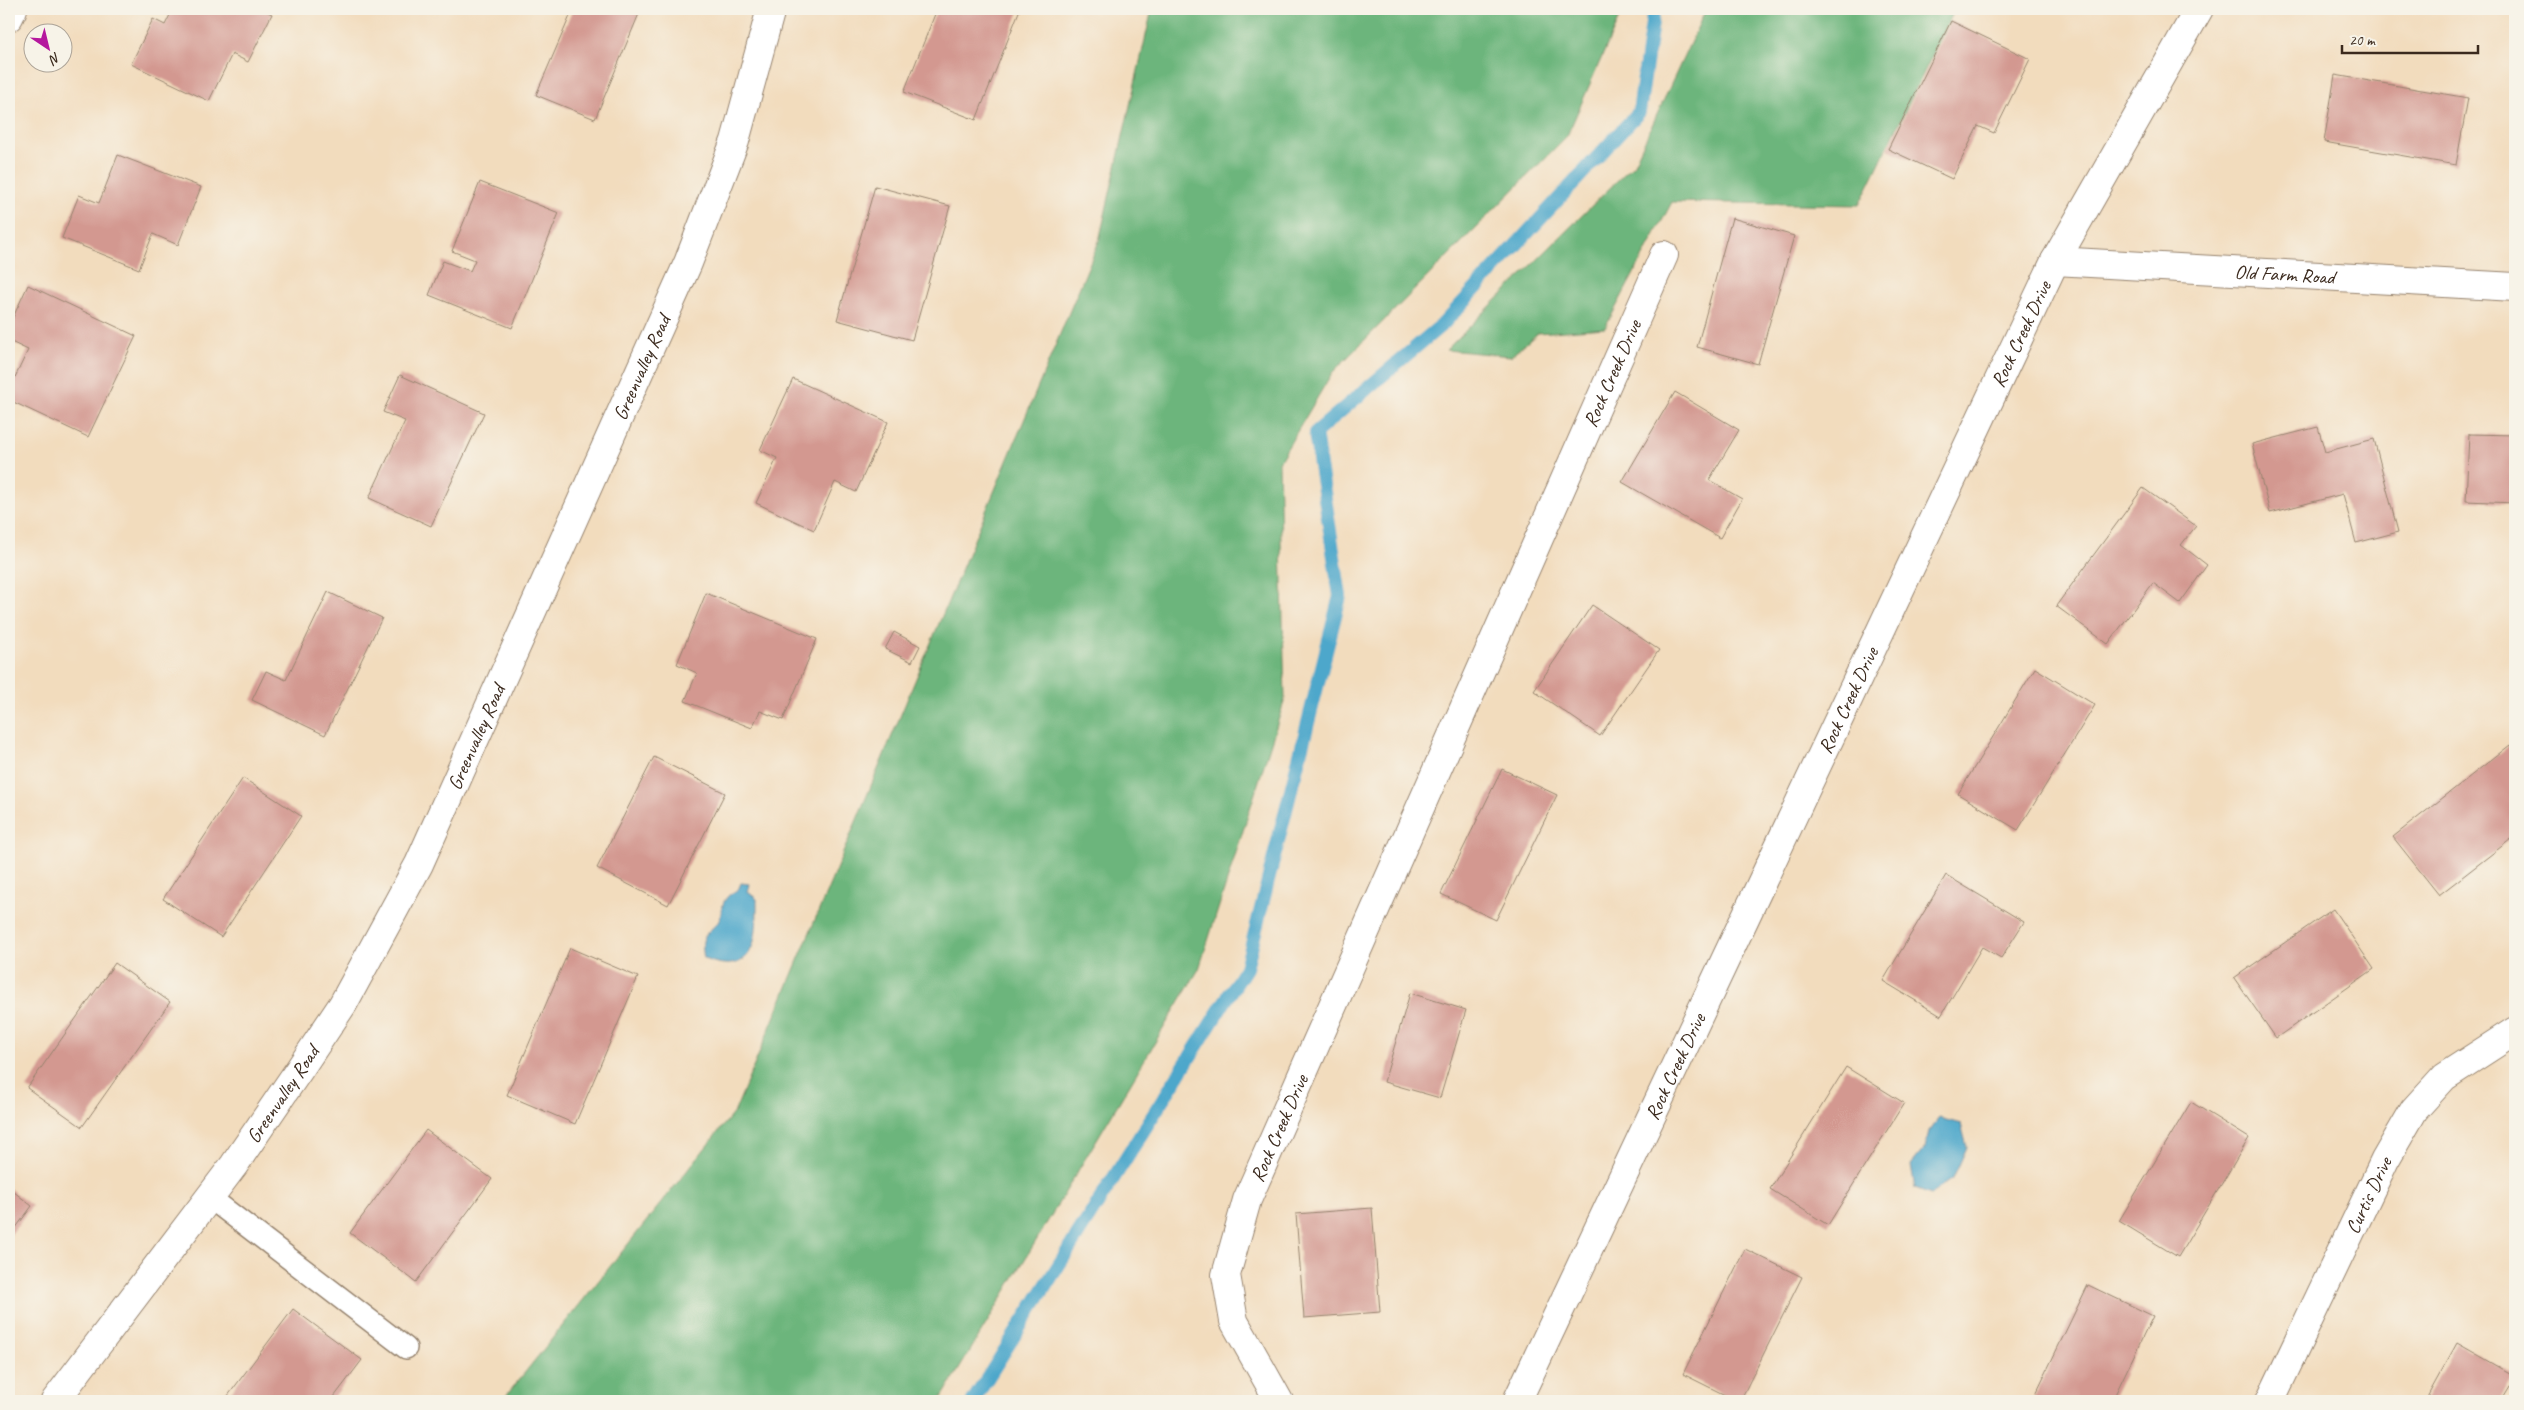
<svg xmlns="http://www.w3.org/2000/svg" width="2524" height="1410" viewBox="0 0 2524 1410" font-family="Caveat,sans-serif">
<style>
.forest{fill:#6cb57c;stroke:#54704d}
.water{fill:#4da7cb;stroke:#446874}
.lines{fill:none;stroke-linecap:round;stroke-linejoin:round}
.stream{stroke:#4da7cb;stroke-width:14}
.building{fill:#d39890}
.service-casing{stroke:#96836e;stroke-width:24}
.minor-casing{stroke:#96836e;stroke-width:30}
.service{stroke:#fff;stroke-width:21}
.minor{stroke:#fff;stroke-width:28}
.labels{text-anchor:middle;stroke-width:4;stroke-linejoin:round;paint-order:stroke}
.street-label{font-size:20px;fill:#3b2a1e;stroke:#f7f3e8}
</style>
<rect width="100%" height="100%" fill="#f7f3e8"/>
<filter id="ink" filterUnits="userSpaceOnUse"><feTurbulence type="fractalNoise" baseFrequency=".02" numOctaves="2"/><feDisplacementMap in="SourceGraphic" scale="10" xChannelSelector="R" yChannelSelector="G"/><feConvolveMatrix kernelMatrix="1 2 1 2 8 2 1 2 1" color-interpolation-filters="sRGB"/></filter>
<filter id="wash" filterUnits="userSpaceOnUse"><feTurbulence type="fractalNoise" baseFrequency=".0096" numOctaves="4" result="noise"/><feDisplacementMap in="SourceGraphic" scale="20" xChannelSelector="R" yChannelSelector="G"/><feGaussianBlur stdDeviation="1.12" result="paint"/><feColorMatrix in="noise" values="0 0 0 0 0 0 0 0 0 0 0 0 0 0 0 0 0 1.4 0 .05"/><feComposite in="paint" operator="in"/></filter>
<g filter="url(#wash)">
<rect width="100%" height="100%" fill="#f2dcbd"/>
<!-- forest -->
<path class="forest" d="M1152,9h471l-56,127 -235,237 -53,89 6,237 -86,270 -259,432h-438l233,-290 364,-870z
M1706,9h249l-96,196 -187,-3 -67,126 -67,5 -27,23 -65,-6 188,-186z"/>
<!-- water -->
<path class="water" d="M741,883l9,1 -2,8 9,7c0,38 0,80 -53,60 -4,-26 1,-22 16,-39 2,-15 3,-24 18,-30z
M1939,1118l22,6 6,23 -14,32 -22,15 -16,-6 -4,-23 14,-17 4,-17z"/>
<g class="lines">
<!-- stream -->
<path class="stream" d="M973,1401l273,-433 94,-372 -25,-163 129,-110 195,-211 15,-103"/>
</g>
<g id="blocks">
<!-- building -->
<path class="building" d="M173,9h88l11,5 -24,48 -16,-8 -23,47 -78,-37 22,-45 12,6z
M573,9h68l-46,110 -59,-24z
M937,9h83l-44,111 -72,-28z
M1951,21l79,38 -36,74 -16,-7 -26,53 -64,-30z
M2335,75l133,23 -12,67 -132,-23z
M118,155l83,32 -23,58 -25,-11 -14,35 -77,-31 17,-43 20,8z
M480,182l79,31 -47,115 -83,-33 14,-34 27,10 5,-11 -23,-9z
M875,186l75,20 -38,134 -75,-20z
M1732,218l62,18 -36,128 -61,-17z
M28,285l108,51 -48,101 -79,-37v-10l19,-40 -19,-9v-15z
M400,375l84,38 -53,113 -62,-28 36,-77 -22,-9z
M793,379l95,43 -32,70 -21,-10 -21,48 -58,-27 21,-45 -17,-8z
M1675,392l64,38 -30,50 33,19 -22,39 -98,-56z
M2318,427l7,25 49,-13 24,93 -42,11 -13,-49 -73,19 -18,-69z
M2469,434l46,1v68l-49,-2z
M2143,488l53,38 -15,19 26,20 -27,38 -27,-20 -45,61 -52,-38z
M328,592l54,26 -57,117 -73,-35 14,-29 20,9z
M706,593l111,46 -34,81 -23,-9 -8,17 -67,-27 12,-28 -20,-9z
M1592,605l67,45 -59,86 -66,-45z
M894,632l26,14 -8,16 -27,-13z
M2035,668l60,37 -77,125 -60,-36z
M2510,745l5,7v84l-76,59 -46,-58z
M654,757l71,36 -57,112 -71,-37z
M1502,769l55,26 -61,125 -55,-26z
M243,778l58,38 -80,121 -58,-38z
M1946,875l78,47 -23,36 -19,-11 -41,69 -58,-35z
M2333,909l41,60 -98,69 -42,-60z
M570,948l68,29 -63,147 -68,-29z
M115,963l55,39 -88,125 -55,-39z
M1410,993l56,17 -26,88 -56,-16z
M1846,1067l58,36 -76,122 -58,-36z
M2191,1102l58,36 -71,119 -59,-36z
M426,1130l66,49 -76,103 -66,-49z
M9,1188l23,18 -23,31z
M1372,1208l8,104 -76,6 -8,-104z
M1745,1249l57,28 -62,124h-3l-54,-27z
M2088,1285l65,31 -41,85h-80z
M293,1309l69,51 -31,41h-107z
M2457,1343l58,33 -15,25h-75z"/>
</g>
</g>
<g filter="url(#ink)">
<use href="#blocks" fill-opacity="0" stroke="#96836e" stroke-width="1"/>
<g class="lines">
<!-- service casing -->
<g class="service-casing">
<path id="service" d="M209,1197l197,151"/>
</g>
<!-- minor casing -->
<g class="minor-casing">
<g id="minor">
<path d="M9,17l4,-8"/>
<path id="s1" d="M2055,261l460,26"/>
<path id="s2" d="M55,1401l179,-236 65,-95 44,-66 76,-140 269,-601 47,-122 36,-132"/>
<path id="s3" d="M1279,1401l-45,-80 -8,-46 21,-75 417,-945"/>
<path id="s4" d="M1517,1401l538,-1140 144,-252"/>
<path id="s5" d="M2270,1401l115,-241 29,-50 30,-33 71,-46"/>
</g>
</g>
<!-- service -->
<use href="#service" class="service"/>
<!-- minor -->
<use href="#minor" class="minor"/>
</g>
</g>
<g class="labels">
<!-- street labels -->
<g class="street-label">
<text dy="7" stroke="none"><textPath href="#s1" startOffset="230">Old Farm Road</textPath></text>
<text dy="7" stroke="none"><textPath href="#s4" startOffset="1180">Rock Creek Drive</textPath></text>
<text dy="7" stroke="none"><textPath href="#s2" startOffset="1194">Greenvalley Road</textPath></text>
<text dy="7" stroke="none"><textPath href="#s3" startOffset="1120">Rock Creek Drive</textPath></text>
<text dy="7" stroke="none"><textPath href="#s4" startOffset="775">Rock Creek Drive</textPath></text>
<text dy="7" stroke="none"><textPath href="#s2" startOffset="789">Greenvalley Road</textPath></text>
<text dy="7" stroke="none"><textPath href="#s4" startOffset="370">Rock Creek Drive</textPath></text>
<text dy="7" stroke="none"><textPath href="#s2" startOffset="382">Greenvalley Road</textPath></text>
<text dy="7" stroke="none"><textPath href="#s3" startOffset="295">Rock Creek Drive</textPath></text>
<text dy="7" stroke="none"><textPath href="#s5" startOffset="228">Curtis Drive</textPath></text>
</g>
</g>
<!-- margin -->
<rect width="2524" height="1410" fill="none" stroke="#f7f3e8" stroke-width="30"/>
<!-- north arrow -->
<g transform="translate(48 48) rotate(145)"><circle r="24" fill="#f7f3e8" stroke="#aca397"/>
<path d="M0-4L9 19L0 12L-9 19Z" fill="#b5179e"/>
<text y="-8" font-size="14" font-weight="bold" text-anchor="middle" fill="#3b2a1e">N</text>
</g>
<!-- scale -->
<path d="M2342 45v8h136v-8" fill="none" stroke="#3b2a1e" stroke-width="2.5"/>
<text x="2349" y="45" font-size="15" fill="#3b2a1e" stroke="#f7f3e8" stroke-width="4" paint-order="stroke">20 m</text>
</svg>
